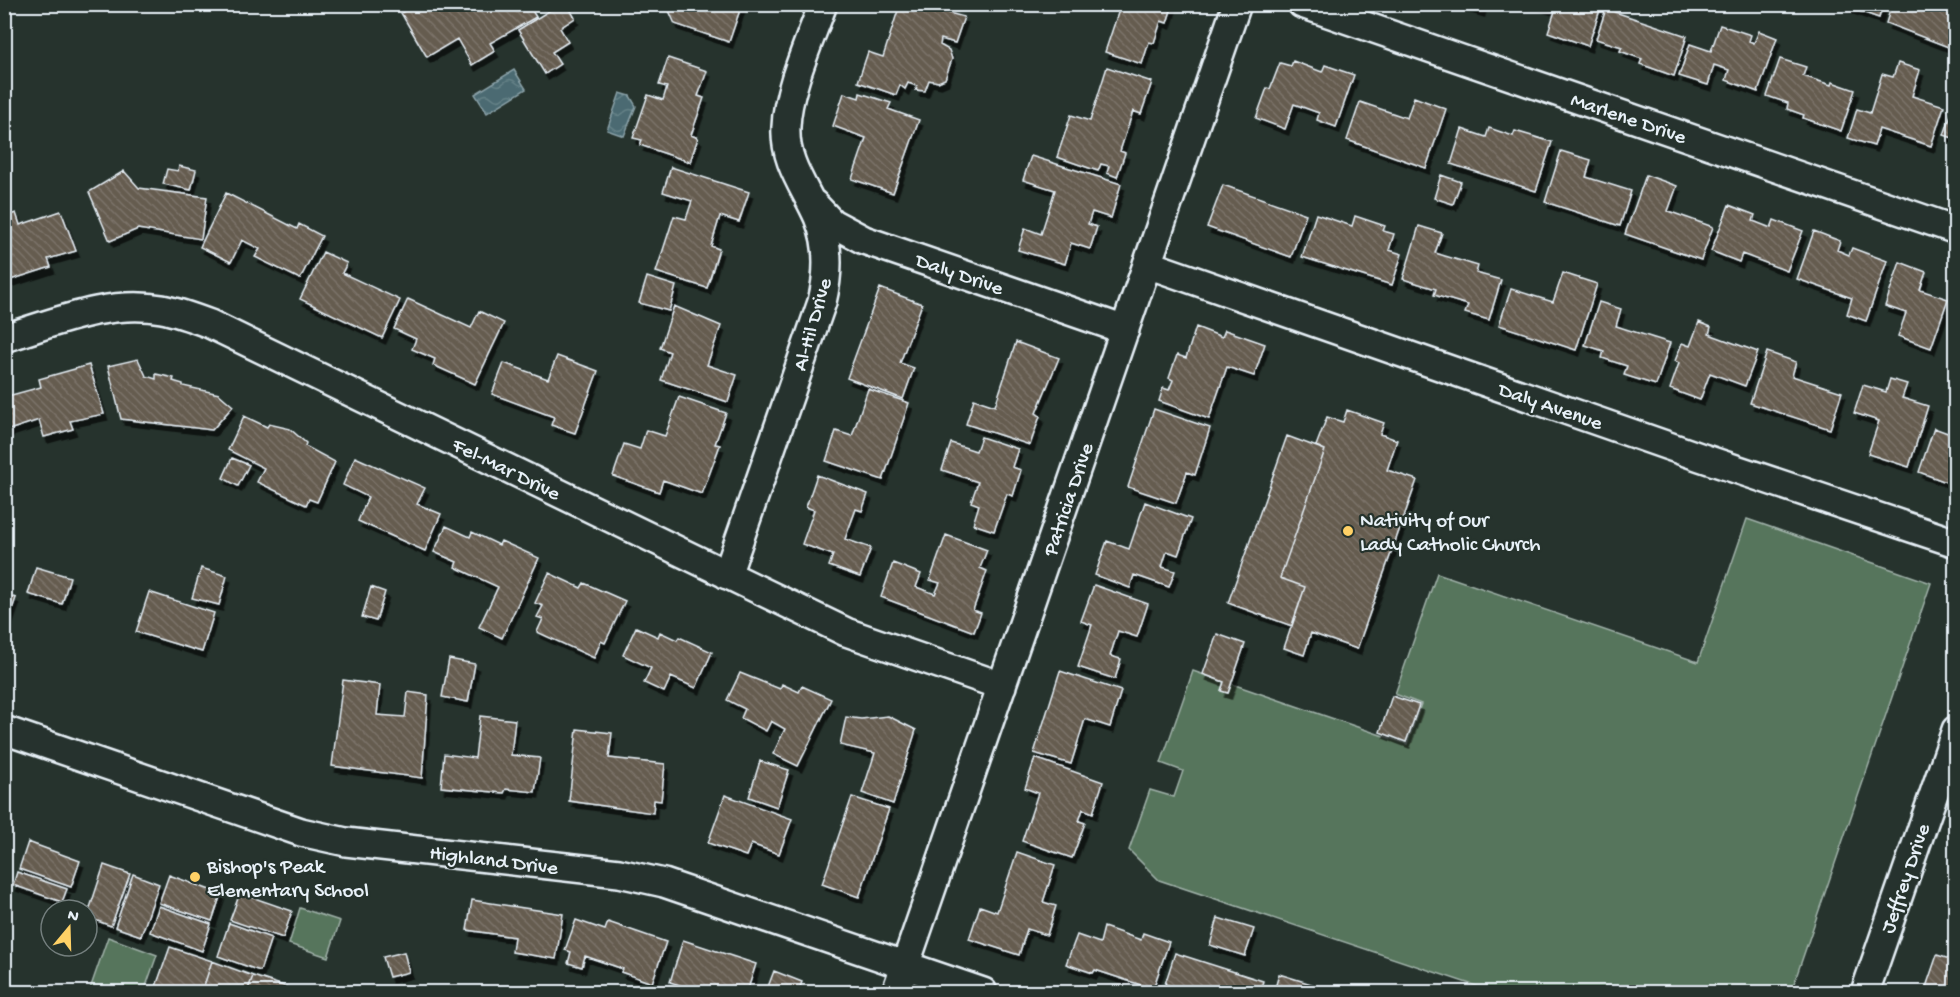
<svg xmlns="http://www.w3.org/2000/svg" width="1960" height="997" viewBox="0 0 1960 997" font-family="'Gochi Hand',sans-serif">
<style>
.park{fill:#57745b;stroke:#a0b2aa;stroke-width:1.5}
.water{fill:url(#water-waves);stroke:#8aa1a8;stroke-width:1.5}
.building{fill:url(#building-back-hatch);stroke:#e8f1f8;stroke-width:1.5;filter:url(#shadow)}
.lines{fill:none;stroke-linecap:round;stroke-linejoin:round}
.minor-casing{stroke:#e8f1f8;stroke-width:32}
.minor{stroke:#26332d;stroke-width:27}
.poi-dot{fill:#ffd166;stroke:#26332d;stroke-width:2}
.labels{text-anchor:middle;stroke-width:4.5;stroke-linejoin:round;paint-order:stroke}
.street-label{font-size:21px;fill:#e8f1f8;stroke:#26332d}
.poi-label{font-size:21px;fill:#e8f1f8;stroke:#26332d;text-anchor:start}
</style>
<defs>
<pattern id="water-waves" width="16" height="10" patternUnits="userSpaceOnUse" patternTransform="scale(1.5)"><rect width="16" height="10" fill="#4b6b72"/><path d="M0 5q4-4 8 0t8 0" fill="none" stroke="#658187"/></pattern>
<pattern id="building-back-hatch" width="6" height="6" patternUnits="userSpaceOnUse" patternTransform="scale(1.5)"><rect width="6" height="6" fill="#655b4f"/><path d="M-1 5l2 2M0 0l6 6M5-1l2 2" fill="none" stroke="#7b7369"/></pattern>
<filter id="shadow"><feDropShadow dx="3.5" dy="6" stdDeviation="0" flood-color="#0009"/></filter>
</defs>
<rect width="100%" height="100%" fill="#26332d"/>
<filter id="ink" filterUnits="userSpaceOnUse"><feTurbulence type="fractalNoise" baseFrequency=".0167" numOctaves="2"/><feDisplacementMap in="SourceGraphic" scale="12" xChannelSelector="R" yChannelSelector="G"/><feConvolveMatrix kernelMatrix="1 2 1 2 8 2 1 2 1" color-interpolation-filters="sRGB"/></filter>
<g filter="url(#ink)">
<!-- park -->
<path class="park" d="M1747,519l184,64 -140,409h-297l-335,-112 -30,-30 21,-60 24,7 9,-26 -22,-8 32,-92 31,11 -3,8 7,3 4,-9 175,60 14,-40 -26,-10 42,-121 261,89z
M300,908l40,13 -12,36 -39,-13z
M108,937l49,18 -13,37h-55z"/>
<!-- water -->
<path class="water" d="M514,70l12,19 -39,24 -12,-19z
M620,93l10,3 6,10 -12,30 -17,-6z"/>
<!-- building -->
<path class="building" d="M415,4h56l1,2 2,-2h54l8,13 -46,26 5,8 -23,14 -15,-26 -30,18 -26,-44z
M549,4h18l8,14 -15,10 8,14 -16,10 8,12 -15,10 -27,-44 34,-21z
M666,4h76l-13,38 -54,-18z
M900,4h52l-3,9 15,4 -9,26 -14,-4 -1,6 9,5 3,9 -7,20 -7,3 -9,-2 -4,11 -9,-1 1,-4 -9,-3 -3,6 -5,-4 -4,10 -38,-13 10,-30 15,5z
M1121,4h52l-6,19 -6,-2 -7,22 -5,-1 -7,22 -37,-12z
M1459,4h24l-2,7z
M1534,4h68l-14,42 -40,-14 7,-21z
M1839,4h44l-4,14z
M1892,4h64v46l-70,-27z
M1606,9l81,27 -13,40 -34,-12 2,-5 -22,-8 2,-4 -26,-8z
M1720,25l31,10 -2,6 5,2 5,-12 18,7 -19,54 -32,-12 3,-10 -15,-5 -6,20 -29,-9 11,-32 21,7z
M668,58l39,13 -9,25 6,2 -13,37 7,3 -8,24 -50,-17 2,-5 -9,-2 15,-43 15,5 4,-13 -8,-2z
M1780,59l26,8 -3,9 28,9 1,-3 23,8 -14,41 -38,-13 1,-3 -17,-6 1,-6 -21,-7z
M1293,61l29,11 3,-7 29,10 -18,52 -19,-7 2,-7 -25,-9 -9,25 -29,-11 11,-30 3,1 10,-26 11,3z
M1898,63l22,7 -8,26 32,10 -13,40 -52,-17 -5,17 -26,-8 9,-29 13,4 12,-39 11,3z
M1107,67l45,15 -11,32 -8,-3 -13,40 5,2 -8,24 -10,-4 2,-7 -8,-2 -3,7 -41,-14 14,-42 19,6z
M844,93l15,5 1,-5 31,10 -3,6 31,11 -26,73 -41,-14 14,-41 -33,-12z
M1414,97l32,12 -20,59 -79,-28 13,-38 47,16z
M1955,103l1,1v35l-12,-4z
M1489,128l24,8 2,-5 37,11 -16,49 -85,-27 11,-35 24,8z
M1561,151l30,9 -5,17 45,14 -11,35 -75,-24z
M1031,156l90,28 -10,34 -19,-6 -4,12 9,3 -7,22 -19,-6 -6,21 -47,-14 7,-22 16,6 14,-44 -32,-10z
M179,166l17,4 -5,20 -28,-6 4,-15 11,2z
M671,167l78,25 -10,30 -19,-6 -9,30 8,3 -12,39 -51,-16 18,-56 12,3 6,-18 -29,-9z
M124,171l15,17 68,9 -6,42 -63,-10 -28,12 -21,-49z
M1441,175l20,7 -8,22 -19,-6z
M1646,175l31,11 -9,25 45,16 -12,33 -76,-26z
M1223,185l83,29 -15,43 -84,-30z
M226,193l71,36 2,-5 23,12 -22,43 -45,-22 5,-8 -18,-9 -11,22 -31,-15z
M1729,205l26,10 -2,6 18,7 3,-8 29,11 -16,40 -45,-17 -3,8 -28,-11z
M61,211l15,40 -28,8 3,8 -47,15v-65l12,-4 4,12z
M1316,214l36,12 3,-10 30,10 -2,5 11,3 -5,16 13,4 -10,31 -90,-28z
M1419,226l23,7 -7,20 43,13 -2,7 25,7 -12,40 -24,-7 3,-8 -34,-10 2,-6 -33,-10z
M1814,231l26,10 -3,9 12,5 3,-7 35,13 -21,60 -19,-7 5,-16 -55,-19z
M323,252l24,11 -5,10 58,27 -18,38 -82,-39z
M1900,262l26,10 -6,18 28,9 -17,49 -33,-12 8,-23 -21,-7z
M1563,273l34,11 -21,66 -77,-25 12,-36 42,13z
M647,277l29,9 -7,25 -30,-8z
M880,288l42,16 -22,59 14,5 -11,31 -56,-21z
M408,299l63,29 8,-17 25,12 -29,61 -42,-19 2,-6 -23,-10 4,-10 -22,-10z
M1599,302l22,7 -5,17 54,17 -14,42 -32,-10 3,-9 -25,-8 2,-7 -19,-6z
M674,306l47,20 -14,39 30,10 -9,27 -67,-22 9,-28 -10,-4z
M1699,322l12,5 -2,7 49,18 -13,34 -35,-13 -10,27 -30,-11 9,-26 -4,-2 7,-18 8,3z
M1196,327l26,10 3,-7 40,14 -11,32 -27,-9 -18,52 -50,-18 4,-13 6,2 4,-10 -4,-2 8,-23 9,3z
M1016,342l43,16 -23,55 4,3 -10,29 -64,-21 8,-25 21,7z
M1767,352l29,10 -4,14 50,16 -12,37 -80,-26z
M557,356l41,15 -23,62 -24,-8 3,-8 -62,-23 12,-31 44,16z
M138,359l8,17 10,3v-5l18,4 -1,3 10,3v2l36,8 14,12 -21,24 -91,-11 -13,-53z
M89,365l15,49 -34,7 3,8 -29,8 -5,-17 -33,11 -2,-34 37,-10 -2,-8z
M1890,379l17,5 -5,14 26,8 -19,61 -41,-13 11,-33 -25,-8 9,-28 23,7z
M868,389l41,14 -26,77 -57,-19 10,-30 16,5z
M679,397l47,16 -11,31 5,1 -18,49 -39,-14 -4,12 -46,-16 11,-32 16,5 6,-19 19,6z
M1154,409l56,19 -15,47 -8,-3 -11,31 -48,-16z
M1347,410l37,13 -4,11 17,6 -10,30 30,10 -60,169 -46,-16 -7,22 -20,-7 21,-61 -25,-9 45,-128 -9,-4 11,-29 16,5z
M244,416l23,11 2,-3 21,5 16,14 -1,3 30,16 -18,40 -8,-3 -3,6 -49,-23 7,-14 -36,-18z
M1934,428l22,8v45l-6,-2 -1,4 -30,-11z
M1287,436l38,14 -45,128 25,9 -13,39 -64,-23z
M981,437l37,12 -6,18 9,3 -8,26 -6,-2 -13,37 -21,-7 6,-19 -8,-3 7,-20 -36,-12 9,-27 25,8z
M355,457l70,31 -8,16 24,10 -16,37 -67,-30 10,-24 -25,-12z
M232,458l17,7 -11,21 -15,-8z
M817,475l51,19 -6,17 -6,-2 -11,30 26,9 -11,29 -31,-11 4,-11 -31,-11 12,-34 -8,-3z
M1145,502l46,17 -13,36 -11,-4 -5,16 13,4 -6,16 -35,-12 -4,13 -35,-13 12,-34 22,8z
M446,526l24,11 2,-5 27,13 2,-4 38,17 -37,80 -23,-11 19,-40 -43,-20 2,-5 -23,-10z
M946,535l41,15 -7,18 7,3 -14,39 8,3 -7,19 -93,-35 12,-34 28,11 -5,13 19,7 5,-11 -10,-3z
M36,567l34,10 -8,27 -34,-10z
M201,568l26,8 -8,29 -27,-7z
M549,573l32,15 3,-5 41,18 -20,42 -4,-2 -7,17 -57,-26 6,-13 -6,-2 6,-11 -8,-3z
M1094,585l54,19 -11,33 -19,-6 -8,25 11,3 -6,20 -37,-12 14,-42 -11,-4z
M371,587l14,5 -9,29 -14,-4z
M149,592l65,21 -12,39 -66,-20z
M4,594l12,4 -12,34z
M636,627l22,10 2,-5 17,8 2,-3 33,15 -16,36 -25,-11 -7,15 -20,-9 7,-15 -28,-13z
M1217,634l28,10 -17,49 -7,-2 3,-9 -21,-8z
M449,659l26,5 -7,38 -26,-5z
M1060,671l61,20 -11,36 -25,-8 -14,45 -37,-11z
M740,673l40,16 2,-5 17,8 3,-6 29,13 -33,67 -25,-12 12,-25 -14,-8 -5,10 -25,-13 4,-9 -18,-9z
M343,680l37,5 -3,30 28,2 3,-25 20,3 -6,83 -90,-12z
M1392,696l27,9 -13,37 -26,-10z
M480,716l35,4 -4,35 29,3 -5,34 -29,-3 -2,4 -63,-6 3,-33 31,4z
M888,716l28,14 -23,74 -31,-11 13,-40 -35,-8 6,-28 15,2z
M577,729l35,4 -3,25 56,6 -4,37 -7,-1 -1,13 -84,-12z
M1035,758l68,24 -10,31 -10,-4 -4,12 6,2 -13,35 -50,-17 16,-48 -13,-5z
M760,761l29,9 -12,37 -28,-10z
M725,795l67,24 -13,35 -28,-10 -5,12 -38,-13z
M852,797l37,12 -30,88 -37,-13z
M28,842l52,19 -9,26 -52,-18z
M1017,852l38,13 -12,37 13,4 -9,29 -20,-6 -8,26 -50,-16 11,-33 17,6z
M104,865l26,9 -19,52 -24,-9z
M17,872l50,17 -5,13 -49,-17z
M133,874l26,10 -18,52 -26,-9z
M169,875l52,19 -9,27 -53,-18z
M240,893l52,18 -9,27 -53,-18z
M472,900l91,14 -7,45 -44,-7 2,-15 -47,-7z
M159,906l52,18 -9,27 -52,-19z
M1218,918l36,11 -9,27 -35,-11z
M576,920l29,10 3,-8 58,20 -14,41 -31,-11 2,-3 -38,-13 -3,11 -14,-4 3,-11 -6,-2z
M229,923l42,15 -11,33 -42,-15z
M1104,927l37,13 2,-7 26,9 -16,47 -58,-19 -2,3 -27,-9 11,-29 23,8z
M683,940l73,24 -9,28h-56l1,-3 -22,-7z
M170,947l42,14 -10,31h-48z
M404,952l5,20 -20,5 -6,-20z
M1175,953l88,28 -3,11h-72l-23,-8z
M1937,955l19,6v31h-24l-7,-2z
M212,961l41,15 -6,16h-45z
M774,971l28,11 -2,5 13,5h-47z
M1279,974l58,18h-63z
M253,976l37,12 -2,4h-41z"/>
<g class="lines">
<!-- minor casing -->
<g class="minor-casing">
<path id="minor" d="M1302,4l654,226
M814,204l18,19 32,17 261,90
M1147,264l553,193 256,86
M4,338c50,-15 105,-39 158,-29 16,3 32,9 48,15l636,308 156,54
M727,575l95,-273c7,-29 8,-57 -4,-85 -13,-30 -34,-55 -32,-90 1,-37 24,-87 37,-123
M4,730l297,102 45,10 273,31 45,10 319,109
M896,992l341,-988
M1865,992l91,-262"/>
</g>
<!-- minor -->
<use href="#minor" class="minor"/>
</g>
</g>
<!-- markers -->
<g class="poi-dot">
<circle cx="1348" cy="531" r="6"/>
<circle cx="195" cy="877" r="6"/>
</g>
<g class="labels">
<!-- street labels -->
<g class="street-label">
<text transform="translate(1629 117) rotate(19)" y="7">Marlene Drive</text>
<text transform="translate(960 273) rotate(19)" y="7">Daly Drive</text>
<text transform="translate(811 324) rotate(-74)" y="7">Al-Hil Drive</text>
<text transform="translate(1551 405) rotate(19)" y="7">Daly Avenue</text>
<text transform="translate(507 468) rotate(26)" y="7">Fel-Mar Drive</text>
<text transform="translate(1067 499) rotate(-71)" y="7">Patricia Drive</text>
<text transform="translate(494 859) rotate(7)" y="7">Highland Drive</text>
<text transform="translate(1904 878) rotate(-71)" y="7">Jeffrey Drive</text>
</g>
<!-- poi labels -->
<g class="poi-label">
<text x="1360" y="526">Nativity of Our<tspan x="1360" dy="24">Lady Catholic Church</tspan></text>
<text x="207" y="872">Bishop's Peak<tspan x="207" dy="24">Elementary School</tspan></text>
</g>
</g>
<!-- margin -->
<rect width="1960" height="997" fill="none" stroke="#26332d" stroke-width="24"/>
<rect x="12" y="12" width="1936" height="973" fill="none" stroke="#e8f1f8" stroke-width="2" filter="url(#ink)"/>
<!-- north arrow -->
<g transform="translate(69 928) rotate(19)"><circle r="28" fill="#26332d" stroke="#747f7e" stroke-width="1.5"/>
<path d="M0-4.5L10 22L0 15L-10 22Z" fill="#ffd166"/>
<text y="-9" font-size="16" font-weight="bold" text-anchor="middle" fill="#e8f1f8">N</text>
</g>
</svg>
